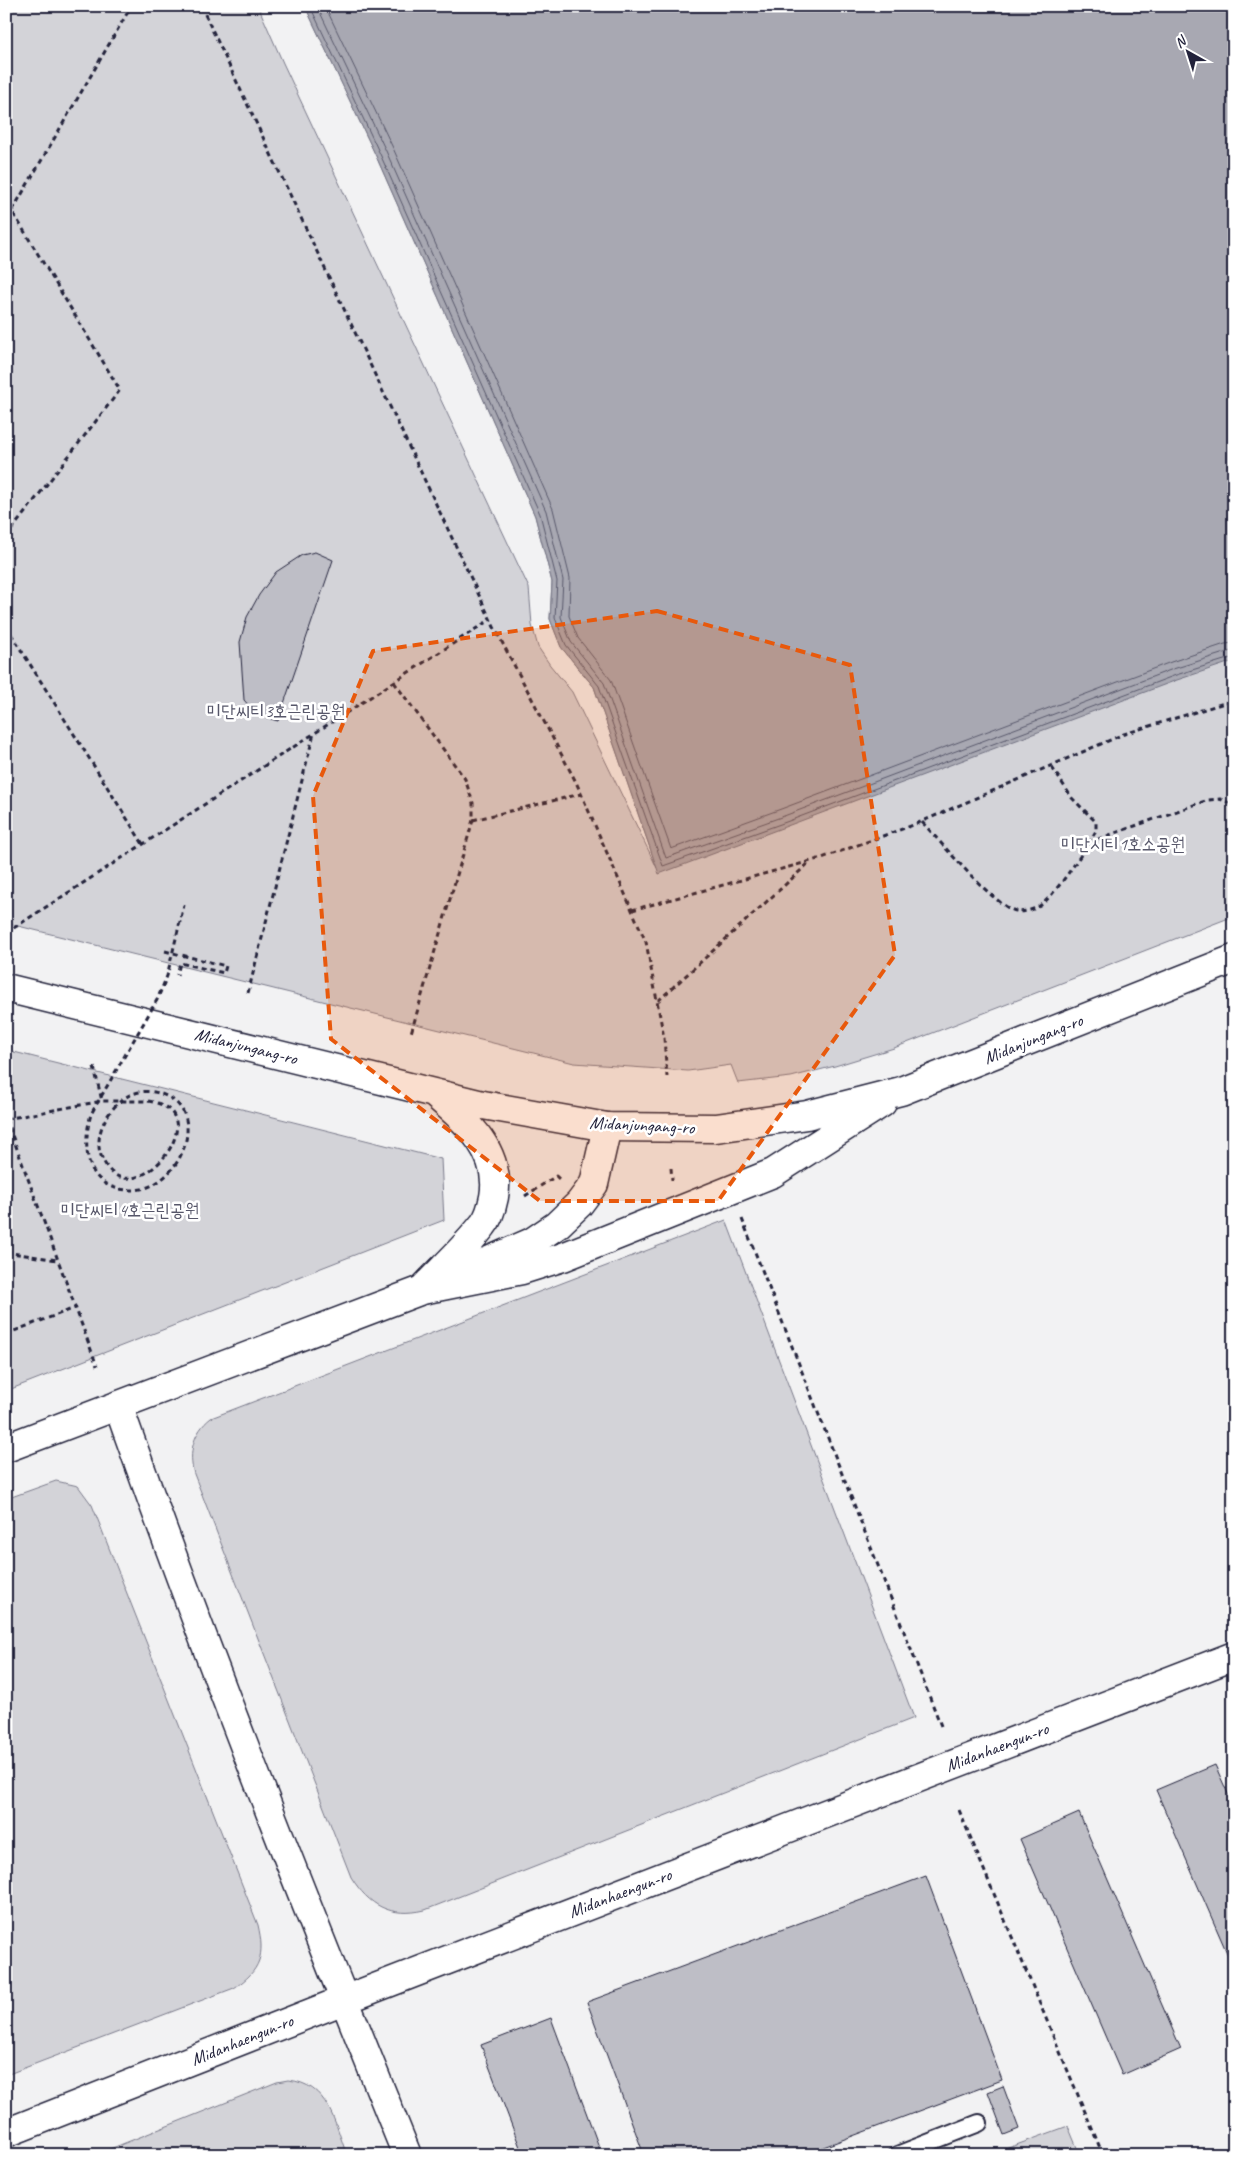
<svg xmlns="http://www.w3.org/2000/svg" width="1240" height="2161" viewBox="0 0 1240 2161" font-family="Caveat,'Poor Story',sans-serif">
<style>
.green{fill:#d3d3d8;stroke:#7a7a8a}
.water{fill:#a8a8b2;stroke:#727282}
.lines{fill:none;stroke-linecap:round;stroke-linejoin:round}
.shore{stroke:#58586b;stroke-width:1}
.building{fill:#bebec6;stroke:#22223b}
.lane-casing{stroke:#22223b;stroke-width:20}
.street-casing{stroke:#22223b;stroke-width:31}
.secondary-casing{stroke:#22223b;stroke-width:31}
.path{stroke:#22223b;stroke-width:3;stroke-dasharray:5 4;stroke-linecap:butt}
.lane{stroke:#fff;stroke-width:16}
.street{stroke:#fff;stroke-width:28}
.secondary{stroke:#fff;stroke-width:28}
.path-bridge{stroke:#22223b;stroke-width:3;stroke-dasharray:5 4;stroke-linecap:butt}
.marked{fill:#e8590c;fill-opacity:0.2;stroke:#e8590c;stroke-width:4;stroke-dasharray:10 6;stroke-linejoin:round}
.labels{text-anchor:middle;stroke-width:5;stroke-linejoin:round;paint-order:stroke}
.park-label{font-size:18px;fill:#57576a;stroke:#fff}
.street-label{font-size:18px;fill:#22223b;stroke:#fff}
</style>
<rect width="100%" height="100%" fill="#f2f2f3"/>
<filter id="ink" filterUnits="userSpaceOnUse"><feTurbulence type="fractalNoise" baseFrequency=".02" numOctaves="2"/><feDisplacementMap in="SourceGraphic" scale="10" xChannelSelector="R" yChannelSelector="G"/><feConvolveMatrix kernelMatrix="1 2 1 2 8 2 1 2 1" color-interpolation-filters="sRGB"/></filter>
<g filter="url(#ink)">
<!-- green -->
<path class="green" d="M6,6h252l25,57 246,525 3,37 6,22 12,18 22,27 85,176 -63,-181 -33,-40 -11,-28 2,-37 -17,-66 -159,-360 -71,-150h929v910l-340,132 -59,18 -44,11 -53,6 -7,-18 -43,6 -114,-8 -568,-140z
M6,1050l435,109 3,61 -438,171z
M726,1220l188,498 -489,192c-34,8 -56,-4 -74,-33l-157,-403c-6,-21 -1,-42 17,-56z
M56,1481l22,5 14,19 166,420c7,30 3,45 -24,63l-228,87v-576z
M288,2080c41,4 46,42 59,75h-252l182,-73z
M1068,2126l12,29h-91z"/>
<!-- water -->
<path class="water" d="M305,6h929v655l-57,19 -518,194 -65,-187 -33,-40 -11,-28 2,-37 -17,-66 -159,-360z"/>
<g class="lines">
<!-- shore -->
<path class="shore" d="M310,6l70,148 160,360 17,67 -2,37 11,27 33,41 64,180 123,-44 390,-147 58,-18
M317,6l69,145 160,360 17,69 -2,37 10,25 33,41 62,175 118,-42 389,-147 61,-19
M325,6l68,142 160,361 17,69 -1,38 9,22 33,42 60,169 110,-40 390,-147 54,-18 9,-1"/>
</g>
<!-- building -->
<path class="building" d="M315,552l18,8 -55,161 -21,-6 -13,-15 -4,-58 7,-25 12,-22 17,-23 26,-17z
M1215,1765l19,42v162l-78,-179z
M1079,1813l102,236 -59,26 -102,-236z
M926,1876l76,204 -200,75h-158l-57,-153z
M551,2018l51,137h-79l-42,-110z
M1003,2086l16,43 -15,6 -16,-43z"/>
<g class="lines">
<!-- lane casing -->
<g class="lane-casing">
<path id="lane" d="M897,2155l82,-32"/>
</g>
<!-- street casing -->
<g class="street-casing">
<path id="street" d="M118,1405c89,252 188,501 289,750
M6,1448l416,-158 110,-48 25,-17 22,-21 15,-20 13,-57
M6,2133l338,-133 890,-344"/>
</g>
<!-- secondary casing -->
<g class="secondary-casing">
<path id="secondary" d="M6,988l477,117 124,22 109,1 91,-13 94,-24 333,-132
M422,1290l100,-20 41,-13 210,-84 109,-70
M422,1290c20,-21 43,-42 61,-65 6,-7 9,-18 11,-28 8,-45 -27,-75 -58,-102"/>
</g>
<!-- path -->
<path class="path" d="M201,6l293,621 82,155 70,160 18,96 3,39
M6,537l114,-147 -108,-179 117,-201 -2,-4
M6,626l137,218
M394,682l71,97 8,24v17l-62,213
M473,820l108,-26
M922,822c17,18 73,85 94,89 6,2 16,-1 22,-4 15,-8 48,-59 58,-76v-9l-24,-24 -21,-32
M1090,842l118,-42 12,-1 14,6
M632,910l190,-52 94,-34 208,-90 110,-34
M6,933l485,-314
M165,951l61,15 -2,7 -44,-10 -3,12
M248,993l66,-260
M658,1001l152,-139
M94,1067l8,34
M6,1119l91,247
M6,1119l96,-18h46
M671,1168l1,12
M525,1196l31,-20 3,3
M742,1219l199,507
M6,1252l51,8
M6,1334l69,-26
M959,1810l144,345"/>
<!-- lane -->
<use href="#lane" class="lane"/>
<!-- street -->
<use href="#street" class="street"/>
<!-- secondary -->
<use href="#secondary" class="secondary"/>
<!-- path-bridge -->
<path class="path-bridge" d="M148,1101c5,1 10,2 14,4 45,21 -26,103 -55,62 -4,-6 -8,-14 -8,-21 -1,-18 9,-35 23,-46 8,-7 21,-10 32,-8 61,12 28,97 -21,98 -47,1 -52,-40 -42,-76l66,-114 10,-24 17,-71"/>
</g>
</g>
<!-- marked area -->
<path class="marked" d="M657,611l193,54 45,290 -177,246h-178l-209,-162 -18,-243 60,-145z"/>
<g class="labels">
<!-- park labels -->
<g class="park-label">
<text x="276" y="717">미단씨티3호근린공원</text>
<text x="1123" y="850">미단시티1호소공원</text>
<text x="130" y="1216">미단씨티4호근린공원</text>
</g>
<!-- street labels -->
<g class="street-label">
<text transform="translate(1033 1039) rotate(-22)" y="6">Midanjungang-ro</text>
<text transform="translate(246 1046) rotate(14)" y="6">Midanjungang-ro</text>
<text transform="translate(642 1125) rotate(3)" y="6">Midanjungang-ro</text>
<text transform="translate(997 1747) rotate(-21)" y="6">Midanhaengun-ro</text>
<text transform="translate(620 1893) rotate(-21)" y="6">Midanhaengun-ro</text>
<text transform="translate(242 2040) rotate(-22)" y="6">Midanhaengun-ro</text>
</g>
</g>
<!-- margin -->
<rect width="1240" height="2161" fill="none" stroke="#fff" stroke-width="25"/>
<rect x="12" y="12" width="1215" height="2136" fill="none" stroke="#22223b" stroke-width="2" filter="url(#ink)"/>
<!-- north arrow -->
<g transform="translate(1188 52) rotate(321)" stroke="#ffffff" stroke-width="4" paint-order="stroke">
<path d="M0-4L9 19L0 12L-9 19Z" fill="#22223b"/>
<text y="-8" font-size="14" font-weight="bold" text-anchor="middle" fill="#22223b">N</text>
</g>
</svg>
